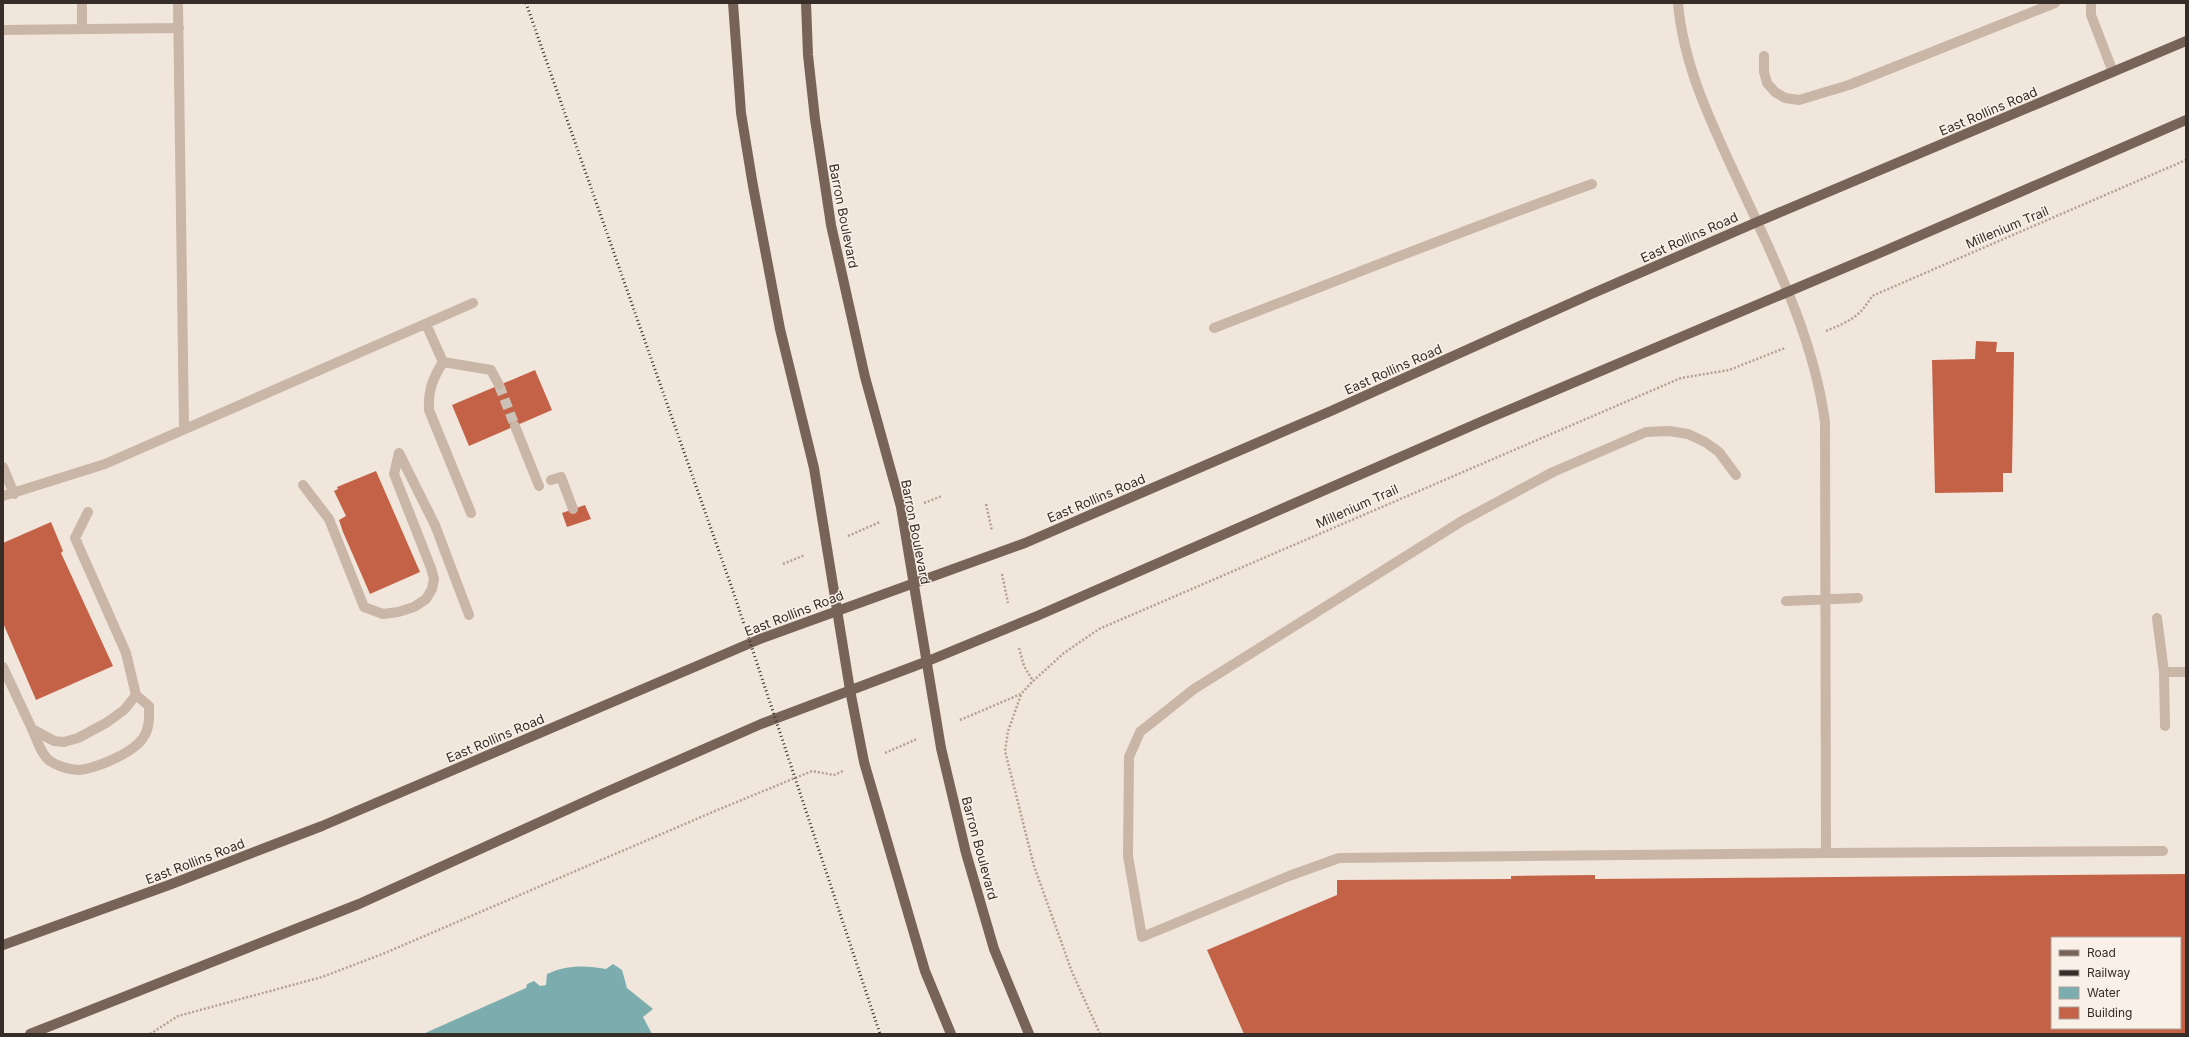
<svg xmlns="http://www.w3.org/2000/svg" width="2189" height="1037" viewBox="0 0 2189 1037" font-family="Inter,sans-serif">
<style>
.water{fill:#7badae}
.building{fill:#c46247;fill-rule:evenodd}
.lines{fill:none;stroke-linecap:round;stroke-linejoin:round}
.minor-tunnel{stroke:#ccc1b7;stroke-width:10;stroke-dasharray:10 5;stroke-linecap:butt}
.path{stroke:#b5a092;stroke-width:2.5;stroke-dasharray:2 2;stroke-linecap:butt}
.minor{stroke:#c9b6a7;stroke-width:10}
.major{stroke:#786359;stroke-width:10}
.rail{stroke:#362c28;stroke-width:3;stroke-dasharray:1 3;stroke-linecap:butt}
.labels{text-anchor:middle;stroke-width:3;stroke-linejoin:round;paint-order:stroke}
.street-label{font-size:13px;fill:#362c28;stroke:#f9f1e8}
</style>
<rect width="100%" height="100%" fill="#f1e6db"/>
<!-- water -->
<path class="water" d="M613,964l9,6 5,18 26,21 -10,8 9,17h-229l103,-46 1,-4 7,-3 6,5 6,-1 1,-11c19,-9 38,-9 59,-5z"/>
<!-- building -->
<path class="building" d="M1976,341l21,1 -1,10h18l-2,121h-9v19l-68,1 -3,-133 43,-1z
M535,370l17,40 -83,36 -17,-41z
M376,471l44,101 -50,22 -27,-62 -4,-12 7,-4 -12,-25 4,-2 -1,-2z
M585,505l6,14 -24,8 -5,-14z
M51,522l12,29 -2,2 52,113 -77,34 -33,-77v-80z
M2186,874v160h-942l-37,-84 130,-55v-15l174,-1v-3l84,-1v4zM2052,938h128v90h-128z"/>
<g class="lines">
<!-- minor-tunnel -->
<path class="minor-tunnel" d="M499,385l16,41"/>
<!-- path -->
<path class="path" d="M1826,331c22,-9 34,-14 46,-35l314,-136
M924,503l18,-7
M986,504l6,27
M848,536l32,-14
M783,564l22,-9
M1002,574l6,29
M1019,648l5,18 9,15
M1021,695l-13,36 -3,20 29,115 38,106 28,62
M960,720l61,-26 12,-13 31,-28 35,-24 582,-251 48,-8 56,-22
M885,753l32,-14
M150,1034l28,-18 144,-39 63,-24 330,-142 97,-40 22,4 9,-4"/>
<!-- minor -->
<path class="minor" d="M82,3v25
M178,3l6,426
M1678,3c5,60 31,115 56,169 37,81 79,161 91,250l1,431 -487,5 -50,18 -147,61 -14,-81 1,-99 11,-25 54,-43 268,-168 91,-49 93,-40 23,-1 19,3 17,8 14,10 17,23
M2091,3v12l22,57
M3,30l176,-2
M1764,56v16l3,11 8,9 10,6 14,2 50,-15 206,-82
M426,324l17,38c-10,16 -15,28 -14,48l42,103
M1214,328c126,-48 251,-99 378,-144
M443,362l48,8 8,15
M515,426l24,60
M399,453l36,72 34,90
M3,467l11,27
M551,480l10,-3 12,32
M303,485l26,34 35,88 19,7 15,-2 16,-5 12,-8 6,-10 2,-10 -3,-11 -37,-94 5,-21
M3,496l102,-32 368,-161
M1786,601l72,-3
M2157,618l7,54
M3,667l29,62 22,12 10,1 14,-4 28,-15 18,-13 12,-15 -10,-42 -51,-115 13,-26
M2165,726l-1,-54h22
M32,729c5,10 9,26 18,32 7,5 20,9 29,9 18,-2 54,-17 64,-32 7,-10 6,-21 6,-32l-13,-11
M1826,853l337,-2"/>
<!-- major -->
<path class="major" d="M733,3l8,110 12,73 27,143 34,139 36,222 14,72 61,209 26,63
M806,3l2,52 7,64 16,106 34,152 36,130 40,241 25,105 28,96 35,85
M3,945l166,-60 153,-59 438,-187 265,-96 306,-132 258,-116 168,-73 429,-181
M30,1034l329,-130 245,-111 157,-69 167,-63 109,-45 448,-196 390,-165 311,-135"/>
<!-- rail -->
<path class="rail" d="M526,3l208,591 146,440"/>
</g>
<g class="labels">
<!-- street labels -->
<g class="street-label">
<text transform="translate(1988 111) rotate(-23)" y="5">East Rollins Road</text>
<text transform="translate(844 216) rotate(79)" y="5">Barron Boulevard</text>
<text transform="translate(2007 227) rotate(-23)" y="5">Millenium Trail</text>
<text transform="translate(1689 237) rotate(-24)" y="5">East Rollins Road</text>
<text transform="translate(1393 369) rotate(-24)" y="5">East Rollins Road</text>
<text transform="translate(1096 498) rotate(-23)" y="5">East Rollins Road</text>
<text transform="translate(1357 506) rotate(-24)" y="5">Millenium Trail</text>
<text transform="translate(916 532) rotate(79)" y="5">Barron Boulevard</text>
<text transform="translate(794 613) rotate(-21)" y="5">East Rollins Road</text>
<text transform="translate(495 738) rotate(-23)" y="5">East Rollins Road</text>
<text transform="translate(980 848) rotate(75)" y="5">Barron Boulevard</text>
<text transform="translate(195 861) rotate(-21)" y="5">East Rollins Road</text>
</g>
</g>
<!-- border -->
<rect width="2189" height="1037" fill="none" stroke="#362c28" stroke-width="8"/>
<!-- legend -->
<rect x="2051" y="937" width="130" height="92" fill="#f9f1e8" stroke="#aba29b"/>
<rect x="2059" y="950" width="20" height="6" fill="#786359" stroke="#aba29b"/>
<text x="2087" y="957" font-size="12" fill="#362c28">Road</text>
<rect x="2059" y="970" width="20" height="6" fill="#362c28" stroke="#aba29b"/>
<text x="2087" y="977" font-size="12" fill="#362c28">Railway</text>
<rect x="2059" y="987" width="20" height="12" fill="#7badae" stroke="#aba29b"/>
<text x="2087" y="997" font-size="12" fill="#362c28">Water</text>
<rect x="2059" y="1007" width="20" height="12" fill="#c46247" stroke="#aba29b"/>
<text x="2087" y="1017" font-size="12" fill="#362c28">Building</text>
</svg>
